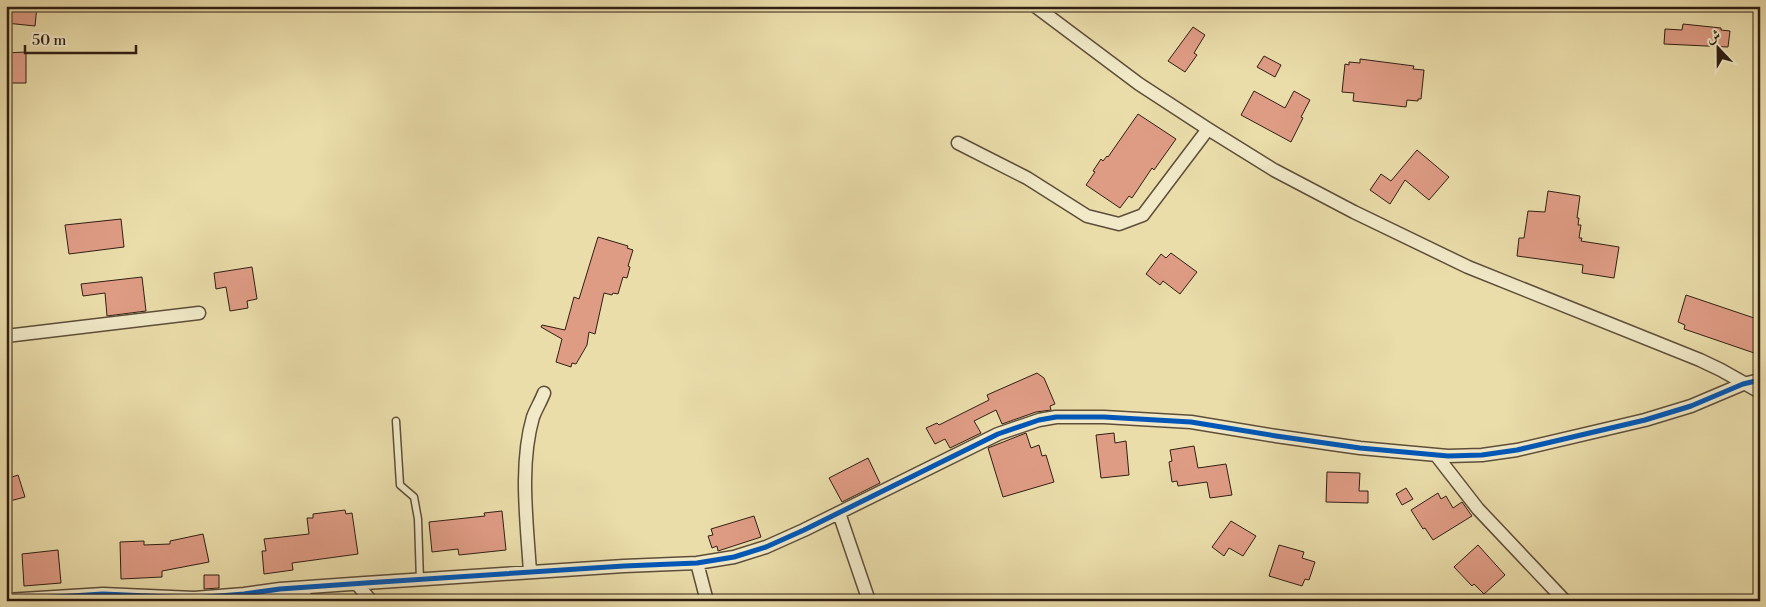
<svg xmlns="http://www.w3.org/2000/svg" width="1766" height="607" viewBox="0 0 1766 607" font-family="'Libre Bodoni',Amiri,serif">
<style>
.building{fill:#df9c85;stroke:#301f13}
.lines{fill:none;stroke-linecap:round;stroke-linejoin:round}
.service-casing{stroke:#5e4e39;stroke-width:9}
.minor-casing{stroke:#5e4e39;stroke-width:15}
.service{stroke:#f1e9c8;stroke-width:6}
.minor{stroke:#f1e9c8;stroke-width:12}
.cycleway-casing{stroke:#f1e9c8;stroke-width:8}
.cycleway{stroke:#0057b8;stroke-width:5}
</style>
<rect width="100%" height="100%" fill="#eaddaa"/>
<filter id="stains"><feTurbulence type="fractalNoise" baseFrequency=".004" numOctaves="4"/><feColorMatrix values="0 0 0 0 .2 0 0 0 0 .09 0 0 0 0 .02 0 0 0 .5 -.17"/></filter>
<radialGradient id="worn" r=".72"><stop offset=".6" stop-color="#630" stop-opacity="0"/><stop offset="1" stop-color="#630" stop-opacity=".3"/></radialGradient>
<!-- building -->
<path class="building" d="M6,6h31l-2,20 -29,-3z
M1683,24l38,4v2l9,1 -2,16 -64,-3 1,-15 17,1z
M1193,27l12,8 -11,18 3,2 -12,17 -17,-11z
M26,52v31h-20v-30z
M1264,56l17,9 -6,12 -18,-10z
M1360,59l54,7 -1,3 11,1 -3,29h-3v2l-11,-1 -1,7 -53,-6 1,-8 -12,-1 3,-28 4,1v-3l11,1z
M1254,91l31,17 9,-17 16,9 -9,17 2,1 -12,24 -50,-27z
M1138,114l38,25 -22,31 -2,-2 -20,30 -3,-2 -9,12 -34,-23 9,-13 -2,-1 8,-12 2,2 4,-5 1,1z
M1417,150l32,27 -20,23 -24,-20 -15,24 -20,-14 11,-16 10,7z
M1548,191l32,5 -3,22h2l-1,7h3l-2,13h3l-1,3 38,6 -5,31 -32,-5 1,-8 -66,-9 2,-18h5l4,-27 17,1z
M121,219l3,28 -55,7 -4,-29z
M598,237l30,9 -1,2 6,2 -5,16 2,1 -3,11 -4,-1 -5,17 -5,-1 -1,2 -8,-2 -9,41 -6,-2 -2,13 -4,7 -7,12 -4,-1 -1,4 -15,-5 6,-23 -21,-12 1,-2 23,5 9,-33 5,2z
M1171,253l26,19 -17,22 -17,-13 -3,4 -14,-11 15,-20 5,4z
M252,267l5,32 -10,2 1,7 -18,3 -4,-24 -10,2 -2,-16z
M142,277l4,34 -39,5 -2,-23 -22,3 -2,-12z
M1686,295l74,25v35l-76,-26 1,-4 -7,-3z
M1037,373l7,5 11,26 -5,2 1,4 -15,2 -34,12 -6,-14 -22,11 7,12 -31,15 -5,-9 -10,5 -9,-16 11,-5 2,2 50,-25 -2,-5z
M1026,433l5,15 8,-3 3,11 4,-1 8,27 -51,15 -15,-49z
M1114,433l1,10 11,-2 3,34 -28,3 -5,-43z
M1194,446l4,22 28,-4 6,31 -22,3 -3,-16 -29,4 -1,-5 -5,1 -3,-20 3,-1 -2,-11z
M868,458l12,25 -38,19 -13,-24z
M1327,472l33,1 -1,18h9v12l-42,-1z
M18,475l7,22 -19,5v-23z
M1406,488l7,11 -11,6 -6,-11z
M1438,493l3,6 5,-3 7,12 9,-6 10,14 -39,24 -8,-12 -2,1 -12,-19z
M345,510l1,4 6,-1 6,41 -66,9 1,7 -29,4 -2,-23h4l-2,-12 45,-5 -2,-16h6v-4z
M502,511l4,39 -47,5 -1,-6 -26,3 -3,-30 56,-6 -1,-3z
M754,516l7,21 -43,14 -1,-5 -5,2 -4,-12 5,-1 -2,-6z
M1231,521l25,15 -13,20 -14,-8 -5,8 -12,-9z
M203,534l6,28 -47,9v6l-41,2 -1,-37 24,-1v4l26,-1v-3z
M1279,545l25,7 -2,6 13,4 -6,18 -4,-1 -3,7 -33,-10z
M1478,545l27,30 -21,19 -10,-10 -2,2 -18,-19z
M58,550l3,33 -37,3 -2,-32z
M204,575h15v13l-15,1z"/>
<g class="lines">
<!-- service casing -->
<g class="service-casing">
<path id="service" d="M396,421l4,64 14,12 4,22 2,62"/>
</g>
<!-- minor casing -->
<g class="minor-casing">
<path id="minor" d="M1035,6l104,78 69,45 66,41 80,42 114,55 232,93 21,10 39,22
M958,143l69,35 60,38 32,8 24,-9 65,-86
M6,336l193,-23
M1436,455l42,54 87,92
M839,513l30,88
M697,563l10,38
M530,572c-3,-49 -11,-107 3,-155 3,-8 8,-16 11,-24
M357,584l14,17
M290,592l14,3 5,6
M6,600l97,-6 91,4 50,-4 36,-5 85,-6 259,-17 73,-3 37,-6 32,-10 38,-17 194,-96 41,-14 17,-3h48l87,5 85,14 84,12 88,8 34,-1 35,-5 128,-30 46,-14 52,-22 17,-4"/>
</g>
<!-- service -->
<use href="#service" class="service"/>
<!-- minor -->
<use href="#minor" class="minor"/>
<!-- cycleway casing -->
<g class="cycleway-casing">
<path id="cycleway" d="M6,600l97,-6 91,4 50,-4 36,-5 85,-6 259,-17 73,-3 37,-6 32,-10 38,-17 194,-96 41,-14 17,-3h48l87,5 85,14 84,12 88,8 34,-1 35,-5 128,-30 46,-14 52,-22 17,-4"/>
</g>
<!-- cycleway -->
<use href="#cycleway" class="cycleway"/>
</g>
<!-- margin -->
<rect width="1766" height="607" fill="none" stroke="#eaddaa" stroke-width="25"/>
<rect x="8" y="8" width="1751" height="592" fill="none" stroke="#301f13" stroke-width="2.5"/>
<rect x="12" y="12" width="1741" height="582" fill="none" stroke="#301f13"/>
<!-- north arrow -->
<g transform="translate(1718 48) rotate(338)" stroke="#f1e9c8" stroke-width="4" paint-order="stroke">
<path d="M0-4L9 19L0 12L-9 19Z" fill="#301f13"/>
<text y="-8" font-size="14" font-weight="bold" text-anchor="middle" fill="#301f13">ش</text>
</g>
<!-- scale -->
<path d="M25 45v8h111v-8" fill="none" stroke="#301f13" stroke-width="2.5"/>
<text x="32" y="45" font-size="15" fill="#301f13" stroke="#f1e9c8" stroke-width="4" paint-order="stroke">50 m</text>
<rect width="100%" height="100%" filter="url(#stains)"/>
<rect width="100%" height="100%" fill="url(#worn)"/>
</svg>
